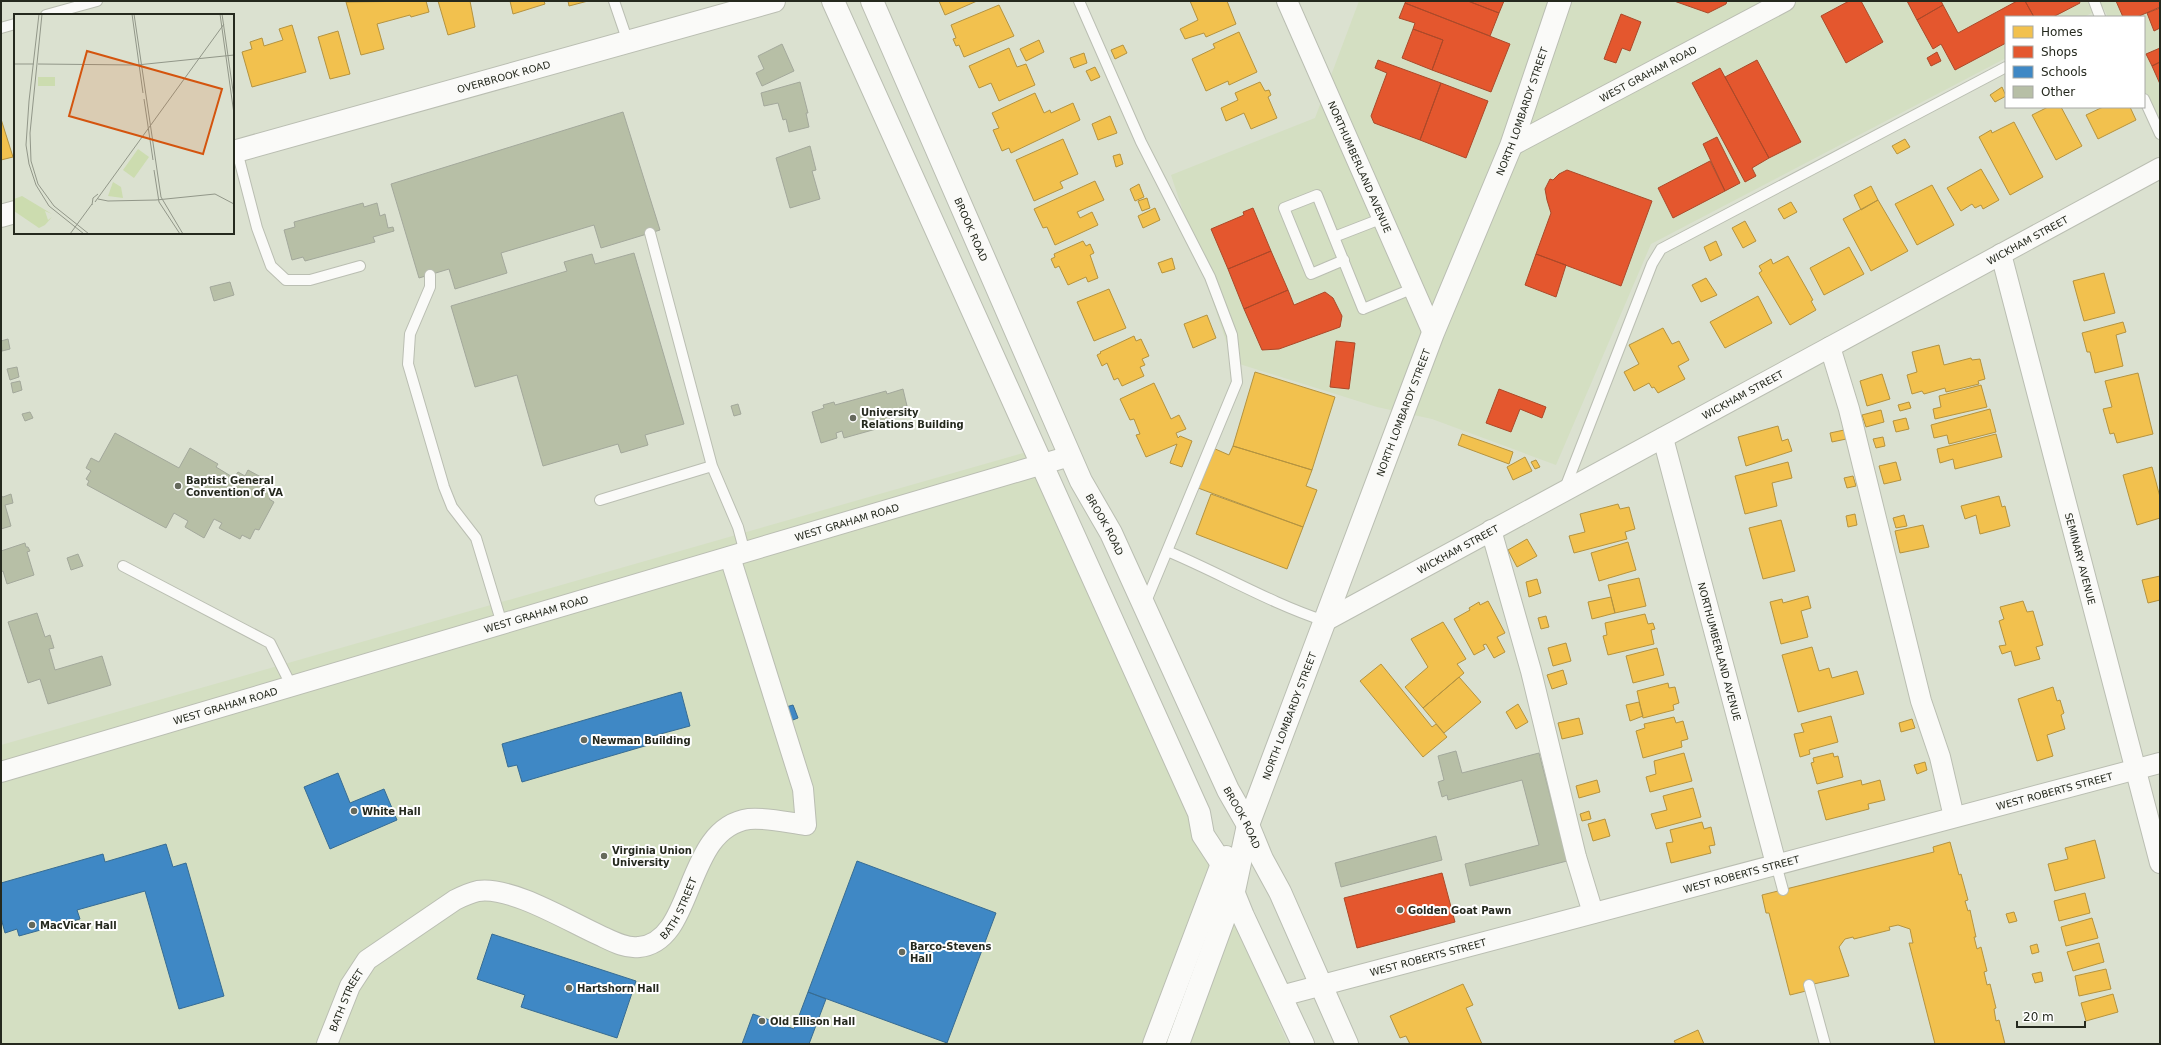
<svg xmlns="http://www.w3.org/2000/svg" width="2161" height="1045" viewBox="0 0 2161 1045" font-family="'DejaVu Sans',sans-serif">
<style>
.built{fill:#d4dfc2}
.homes{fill:#f2c14e;stroke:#b49340}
.shops{fill:#e4572e;stroke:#ab4929}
.schools{fill:#3f88c5;stroke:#376c93}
.building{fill:#b7bfa6;stroke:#a3a89b}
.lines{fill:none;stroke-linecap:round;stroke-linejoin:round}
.service-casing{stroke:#babeb2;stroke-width:12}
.minor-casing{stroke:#babeb2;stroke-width:22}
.tertiary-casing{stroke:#babeb2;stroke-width:24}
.secondary-casing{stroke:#babeb2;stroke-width:24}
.service{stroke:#fafaf8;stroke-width:10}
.minor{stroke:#fafaf8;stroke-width:20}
.tertiary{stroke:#fafaf8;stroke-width:22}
.secondary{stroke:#fafaf8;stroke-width:22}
.poi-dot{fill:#65695c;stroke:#fff;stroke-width:1.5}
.labels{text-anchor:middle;stroke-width:4;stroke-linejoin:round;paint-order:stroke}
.street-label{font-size:10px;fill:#25291e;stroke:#fff}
.poi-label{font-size:10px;font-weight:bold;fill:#25291e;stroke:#fff;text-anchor:start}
.inset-road{fill:none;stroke:#929789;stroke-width:1}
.view{fill:#d4540e;fill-opacity:0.15;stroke:#d4540e;stroke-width:2}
.inset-edge{fill:none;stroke:#25291e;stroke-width:2}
</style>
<rect width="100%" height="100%" fill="#dbe1d0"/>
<!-- built -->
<path class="built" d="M1359,1h801v128l-16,-34v-78h-36l-5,-10 -19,10h-78v41l-355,186 -95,221 -124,-46 -55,-12 -144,-45 -62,-187 144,-57z
M1030,451l258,593h-1287v-299z"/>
<!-- homes -->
<path class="homes" d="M426,1l3,11 -18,5 -1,-2 -33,9 7,25 -23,6 -15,-53z
M438,1h32l5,26 -27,8z
M510,1h34l1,3 -32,10z
M568,1h20l-19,5z
M939,1h38l-32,14z
M1190,1h37l9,23 -30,13 -2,-4 -19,6 -5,-10 18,-9z
M999,5l15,31 -50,21 -5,-12 -3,1 -3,-7 3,-1 -5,-13z
M292,25l14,47 -54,15 -10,-35 10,-3 -2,-7 12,-4 2,8 19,-6 -4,-11z
M338,31l12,43 -20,5 -12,-42z
M1239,32l18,40 -28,13 -1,-4 -22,10 -14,-32 23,-11 -2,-4z
M1039,40l5,12 -18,9 -6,-12z
M1123,45l4,8 -12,6 -4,-9z
M1009,48l8,19 9,-3 9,21 -36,16 -8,-18 -12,5 -10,-22z
M1084,53l3,10 -13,5 -4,-10z
M1095,67l5,10 -9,4 -5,-10z
M1260,82l5,9 4,-1 2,5 -3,2 9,21 -26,11 -7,-16 -18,8 -5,-13 17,-8 -3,-7z
M2002,87l4,9 -11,6 -5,-7z
M1035,93l9,20 6,-3 1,3 22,-10 7,17 -69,33 -2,-5 -7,3 -9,-21 6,-2 -7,-15z
M2048,107h13l21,39 -26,14 -24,-45z
M2103,107h27l6,13 -38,19 -12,-24z
M1110,116l7,17 -19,7 -6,-16z
M1,119l12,38 -12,3z
M2014,122l29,55 -33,18 -31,-58 12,-7 1,3z
M1063,139l15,35 -18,8 3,6 -29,13 -18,-41z
M1905,139l5,8 -13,7 -5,-8z
M1120,154l3,10 -7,3 -3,-11z
M1981,169l18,31 -16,9 -2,-4 -6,3 -3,-4 -11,7 -14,-23z
M1095,181l9,19 -27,12 3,6 12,-6 6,13 -43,20 -8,-18 -4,1 -9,-19z
M1139,184l5,13 -9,4 -5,-12z
M1932,185l22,40 -37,20 -22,-41z
M1871,186l7,14 -17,10 -7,-15z
M1147,198l3,10 -8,3 -4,-10z
M1878,200l30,51 -37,20 -28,-52z
M1791,202l6,10 -13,7 -6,-10z
M1155,208l5,12 -17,8 -5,-12z
M1745,221l11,20 -13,7 -11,-20z
M1083,241l3,5 4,-2 4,9 -4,2 8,23 -10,4 -2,-5 -18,8 -9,-19 -4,2 -4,-9 4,-2 -1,-3z
M1716,241l6,14 -12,6 -6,-14z
M1849,247l15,27 -40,21 -14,-27z
M1788,256l25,44 -2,1 5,9 -26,15 -31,-52 3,-2 -3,-5 12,-7 2,5z
M1172,258l3,11 -13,4 -4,-10z
M2104,273l11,40 -31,8 -11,-40z
M1706,278l11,17 -16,7 -9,-17z
M1109,289l17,39 -32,13 -17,-39z
M1758,296l14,27 -47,25 -15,-26z
M1207,315l9,23 -23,10 -9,-24z
M2123,322l3,10 -10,3 7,31 -28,7 -5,-21h-3l-5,-19z
M1663,328l9,16 7,-3 10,19 -11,6 7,13 -27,14 -4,-6 -2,1 -3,-5 -15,8 -10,-19 15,-8 -10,-19z
M1134,336l2,5 5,-2 8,17 -7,3 3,6 -5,2 4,9 -22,10 -4,-8 -4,2 -7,-17 -5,3 -5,-11 4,-2 -1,-1z
M1939,345l5,20 27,-7 1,2 8,-1 5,20 -7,2 1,3 -33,8 -1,-4 -21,6 -2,-3 -10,3 -5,-19 10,-3 -5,-20z
M1255,372l80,25 -23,73 -79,-24z
M2138,373l15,61 -36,9 -3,-10 -4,1 -7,-25 9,-2 -7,-26z
M1882,374l8,25 -23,7 -7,-25z
M1154,383l17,36 8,-4 7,14 -10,4 2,5 2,-2 12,5 -10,26 -12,-4 7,-19 -31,13 -10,-22 4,-1 -6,-15 -4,1 -10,-21z
M1981,385l6,22 -52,12 -2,-10 8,-2 -2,-11z
M1909,402l2,6 -11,3 -2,-6z
M1990,409l6,23 -47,12 -2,-9 -13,3 -3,-13z
M1881,410l3,12 -18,5 -4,-12z
M1906,418l3,11 -13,3 -3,-11z
M1778,426l4,15 6,-2 4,12 -46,15 -8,-29z
M1849,429l2,9 -19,4 -2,-9z
M1462,434l51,18 -4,12 -51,-19z
M1996,434l6,23 -47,12 -2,-10 -13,4 -3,-14z
M1883,437l2,9 -9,2 -3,-9z
M1233,446l79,24 -6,16 11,4 -14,37 -105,-39 15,-40 16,7z
M1525,457l7,14 -19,9 -6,-13z
M1536,460l4,7 -5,2 -4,-7z
M1788,462l4,16 -20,5 5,23 -32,8 -10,-38z
M1896,462l5,18 -17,4 -5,-18z
M2152,467l8,30v21l-23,7 -14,-50z
M1853,476l3,10 -9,2 -3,-10z
M1211,494l92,33 -16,42 -91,-35z
M1999,496l3,11 3,-1 5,20 -30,8 -4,-19 -11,4 -4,-13z
M1618,504l2,5 9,-2 6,22 -10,3 2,7 -53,14 -5,-17 16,-4 -5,-18z
M1855,514l2,11 -9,2 -2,-11z
M1904,515l3,11 -11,2 -3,-10z
M1781,520l14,51 -32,8 -14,-51z
M1923,525l6,22 -29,6 -5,-22z
M1527,539l10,17 -20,11 -9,-17z
M1628,542l8,28 -37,11 -8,-28z
M2160,576v24l-12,3 -6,-23z
M1639,578l7,28 -31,7 -7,-28z
M1537,579l4,14 -12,4 -3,-15z
M1808,596l3,12 -10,3 7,26 -27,7 -11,-42 12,-3 1,4z
M1611,597l4,16 -23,6 -4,-17z
M1488,601l17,32 -8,4 8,15 -11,6 -8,-14 -3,1 2,4 -11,6 -20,-36 16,-9 -1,-2 10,-6 1,3z
M2023,601l4,11 6,-1 10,34 -7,2 4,12 -25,7 -4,-15 -9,3 -3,-8 7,-1 -7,-24 5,-2 -4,-12z
M1645,614l3,10 5,-1 2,6 -4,1 3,14 -46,11 -5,-19 4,-1 -2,-12z
M1546,616l3,11 -8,2 -3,-11z
M1443,622l23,37 -9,5 7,9 -41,35 -18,-21 23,-20 -17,-28z
M1566,643l5,18 -18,5 -5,-18z
M1812,647l7,24 10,-3 3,10 25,-7 7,23 -66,18 -16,-57z
M1657,648l7,27 -31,8 -7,-27z
M1381,664l51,63 4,-3 11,13 -24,20 -63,-76z
M1563,670l4,14 -15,5 -5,-14z
M1459,677l22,25 -37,31 -21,-25z
M1668,683l1,5 6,-1 4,16 -6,2 1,5 -31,8 -6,-27z
M2053,687l4,14 3,-1 4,13 -3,2 4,14 -18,6 6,21 -16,5 -19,-62z
M1639,702l4,14 -13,5 -4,-16z
M1518,704l10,18 -12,7 -10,-17z
M1831,716l7,26 -29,8 1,4 -10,3 -6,-23 10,-2 -3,-8z
M1674,717l2,6 7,-2 5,18 -7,2 1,6 -39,11 -7,-27 9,-3 -1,-4z
M1579,718l4,16 -21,5 -4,-16z
M1912,719l3,9 -14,4 -2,-9z
M1684,753l8,28 -42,11 -4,-15 10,-3 -2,-13z
M1833,753l1,4 4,-1 5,21 -26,7 -6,-21 3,-1 -1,-4z
M1925,762l2,8 -10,4 -3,-9z
M1597,780l3,12 -21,6 -3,-12z
M1861,780l1,5 18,-5 5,20 -17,4 1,5 -43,11 -8,-29z
M1693,788l8,29 -45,12 -5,-15 16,-4 -4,-14z
M1589,811l2,8 -9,2 -2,-7z
M1605,819l5,17 -17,5 -5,-17z
M1702,822l2,7 7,-2 4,18 -6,1 2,7 -40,10 -5,-20 7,-1 -3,-12z
M2095,840l10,38 -50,13 -7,-27 20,-5 -3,-11z
M1950,842l9,33 2,-1 7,26 -3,1 3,10 2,-1 6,27h-2l3,12 4,-2 6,24 -3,1 3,13 3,-1 6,24 -2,1 2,12 3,-1 6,24h-70l-26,-101h4l-3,-14 -12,-4 -9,2 1,3 -36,9 -1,-2 -8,2 -6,8 10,29 -44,10 1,5 -16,4 -21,-82h-3l-4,-18 172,-43 -1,-5z
M2085,893l5,20 -31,8 -5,-20z
M2014,912l3,9 -8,2 -3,-9z
M2092,918l6,20 -32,8 -5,-19z
M2099,943l5,19 -31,9 -6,-19z
M2037,944l2,8 -7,2 -2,-8z
M2106,969l5,20 -32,7 -4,-20z
M2041,972l2,9 -8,2 -3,-9z
M1463,984l10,21 -7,3 16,36h-72l-4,-8 -6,2 -10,-22z
M2113,994l5,18 -32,9 -5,-18z
M1698,1030l6,14h-28l-2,-3z"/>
<!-- shops -->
<path class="shops" d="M1406,1h62l31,12 -9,23 -85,-33z
M1468,1h36l-5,12z
M1674,1h53l-1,3 -18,9z
M1849,1h12l22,41 -37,21 -25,-47z
M1907,1h34l2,4 -26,15z
M2017,1h8l9,16h-28v26l-51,27 -14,-26 -8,5 -16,-29 26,-15 15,28z
M2025,1h54l1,2 -27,14h-19z
M2116,1h44v6l-23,10h-14z
M1405,3l105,41 -19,48 -59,-22 11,-30 -30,-11 2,-6 -16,-5z
M2160,8v20l-6,3 -7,-18z
M1621,14l20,8 -11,29 -8,-3 -6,15 -12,-4z
M1413,29l30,11 -11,30 -30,-12z
M2160,48v14l-8,4 -6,-12z
M1937,52l4,9 -10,5 -4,-8z
M1378,60l63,23 -21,57 -46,-17 -3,-7 16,-43 -12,-5z
M1757,60l44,82 -32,16 -44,-81z
M2160,62v22l-8,-18z
M1720,68l49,90 -17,10 4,8 -11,6 -53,-99z
M1441,83l47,18 -22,57 -46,-18z
M1717,137l23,46 -15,8 -22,-47z
M1710,161l15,30 -52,27 -15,-30z
M1567,170l85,31 -31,85 -85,-32 15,-41 -4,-13 -2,-11 5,-10 3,1 6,-6z
M1253,208l18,43 -43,18 -17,-40 33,-14 -1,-3z
M1271,251l17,39 -44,19 -16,-40z
M1536,254l30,11 -10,32 -31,-12z
M1288,290l6,15 31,-13 8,6 9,18 -2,11 -61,22 -17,1 -18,-41z
M1336,341l19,2 -6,46 -19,-2z
M1499,389l47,18 -4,11 -22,-9 -9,23 -25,-9z
M1442,873l13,49 -98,26 -13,-50z"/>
<!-- schools -->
<path class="schools" d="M681,692l9,34 -37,10 2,7 -133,39 -5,-17 -9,2 -6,-23z
M793,705l5,13 -13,5 -6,-14z
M338,773l12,30 34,-14 13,31 -67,29 -26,-62z
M166,844l7,23 13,-4 38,133 -45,13 -34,-118 -68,19 3,9 -61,17 -2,-7 -12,4 -4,-15v-35l102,-29 2,8z
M857,861l139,52 -49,130 -139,-51z
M492,934l144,47 -19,57 -96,-31 4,-12 -48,-16z
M808,992l18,7 -17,45h-67l11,-30 41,15z"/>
<!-- building -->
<path class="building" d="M782,44l12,27 -32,15 -6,-13 8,-4 -6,-13z
M800,82l8,31h-2l3,14 -20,5 -3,-13 -3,1 -5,-17 -14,3 -3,-13z
M623,112l37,118 -59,18 -7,-23 -93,28 6,20 -52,16 -6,-20 -30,9 -28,-94z
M810,146l6,24 -4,1 8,28 -30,9 -14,-50z
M363,203l1,4 13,-4 3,13 5,-2 3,14 5,-1 1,4 -21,6 2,5 -70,19 -2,-4 -11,3 -8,-30 11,-3 -1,-5z
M634,253l50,171 -39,11 3,10 -27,8 -3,-9 -75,22 -26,-91 -42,12 -24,-81 116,-35 -3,-9 28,-8 3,10z
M230,282l4,13 -20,6 -4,-14z
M8,339l2,10 -8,2 -1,-10z
M17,367l2,10 -9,3 -3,-11z
M20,381l2,9 -9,3 -2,-10z
M903,389l4,17 -17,5 4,13 -50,14 -2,-7 -6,2 1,5 -16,5 -9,-31 12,-4 -1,-3 11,-3 1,3 51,-14 1,3z
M738,404l3,10 -7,2 -3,-10z
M30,412l3,6 -8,3 -3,-7z
M115,433l64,35 11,-20 28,16 -2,3 18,11 4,-6 7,4 3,-6 22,12 -3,5 7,4 -5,8 5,3 -15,28 -4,-1 -5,10 -8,-4 -2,4 -21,-11 3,-5 -8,-4 -10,19 -19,-11 3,-6 -14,-8 -8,15 -79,-43 2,-4 -3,-2 5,-8 -5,-3 5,-10 8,4z
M11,494l2,9 -8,2 6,21 -10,3v-33l2,1z
M25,543l1,4h2l2,4 -3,1 7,23 -27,9 -4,-13 -2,1v-21z
M78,554l5,12 -12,4 -4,-12z
M37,613l8,24 5,-2 4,13 -5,1 6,21 47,-14 9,29 -63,19 -8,-25 -12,4 -20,-61z
M1456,751l6,22 77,-20 28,108 -97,25 -5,-22 74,-19 -17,-65 -74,20 -1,-5 -5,2 -4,-15 6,-2 -6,-24z
M1436,836l6,24 -101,27 -6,-24z"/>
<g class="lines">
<!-- service casing -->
<g class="service-casing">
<path id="service" d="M614,1l14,41
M1079,1l62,141 69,135 22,58 5,47 -92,222
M2094,1l6,16
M46,15l51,-14
M1,28l14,-4
M2144,99l16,35
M237,151l20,77 14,38 15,14h24l50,-14
M650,233l62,233
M1334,237l49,-19
M1344,260l-33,14 -27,-66 33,-13 46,114 51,-21
M430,275v12l-20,47 -2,30 36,123 8,20 24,31 26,86
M1565,488l87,-224 9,-15 345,-182
M600,500l112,-34 26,61 7,26
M1167,551c53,22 103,52 158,70
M123,566l147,77 21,42
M1776,864l7,26
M1809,985l16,59"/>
</g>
<!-- minor casing -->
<g class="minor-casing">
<g id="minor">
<path id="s1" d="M1287,1l146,332"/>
<path id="s2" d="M1511,146l274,-145"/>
<path id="s3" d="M2001,254l159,609"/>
<path d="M1830,347l19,62 72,292 19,56 14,60"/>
<path id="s4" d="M1663,438l113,426"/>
<path d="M1491,530l40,141 45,186 17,56"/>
<path id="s5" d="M1325,621l835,-453"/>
<path id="s6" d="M1,772l1069,-316"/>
<path id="s7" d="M1281,996l879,-233"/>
<path id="s8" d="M327,1044l23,-58 17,-26 88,-60c8,-4 14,-7 23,-9 33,-5 90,30 121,44 11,5 26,14 40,12 57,-5 44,-119 110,-128 16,-2 41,4 57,6l-3,-36 -73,-232"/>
</g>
</g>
<!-- tertiary casing -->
<g class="tertiary-casing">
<g id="tertiary">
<path id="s9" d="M233,152l541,-151"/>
<path d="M1,216l14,-4"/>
</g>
</g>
<!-- secondary casing -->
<g class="secondary-casing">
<g id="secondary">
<path d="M833,1l366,812 4,22 19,29 21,52 60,128"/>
<path id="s10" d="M872,1l209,480 30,52 117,257 20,35 14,34 18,33 67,152"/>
<path d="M1154,1044l68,-180 4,-7"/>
<path id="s11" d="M1178,1044l56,-153 14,-66 185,-492 78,-187 49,-145"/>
</g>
</g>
<!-- service -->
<use href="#service" class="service"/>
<!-- minor -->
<use href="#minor" class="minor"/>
<!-- tertiary -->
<use href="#tertiary" class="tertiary"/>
<!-- secondary -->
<use href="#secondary" class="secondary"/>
</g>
<!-- markers -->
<g class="poi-dot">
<circle cx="853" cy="418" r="4"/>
<circle cx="178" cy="486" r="4"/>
<circle cx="584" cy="740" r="4"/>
<circle cx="354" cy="811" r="4"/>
<circle cx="604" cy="856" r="4"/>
<circle cx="1400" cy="910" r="4"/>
<circle cx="32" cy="925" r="4"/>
<circle cx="902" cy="952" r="4"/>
<circle cx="569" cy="988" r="4"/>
<circle cx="762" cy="1021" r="4"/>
</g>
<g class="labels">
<!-- street labels -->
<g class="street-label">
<text dy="4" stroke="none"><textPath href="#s2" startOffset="155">WEST GRAHAM ROAD</textPath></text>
<text dy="4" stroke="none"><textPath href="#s9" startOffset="281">OVERBROOK ROAD</textPath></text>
<text dy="4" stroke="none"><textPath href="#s11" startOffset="995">NORTH LOMBARDY STREET</textPath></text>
<text dy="4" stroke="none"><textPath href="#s1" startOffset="181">NORTHUMBERLAND AVENUE</textPath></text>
<text dy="4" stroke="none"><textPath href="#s10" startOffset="249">BROOK ROAD</textPath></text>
<text dy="4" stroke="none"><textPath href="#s5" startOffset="799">WICKHAM STREET</textPath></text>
<text dy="4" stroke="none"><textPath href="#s5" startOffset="475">WICKHAM STREET</textPath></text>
<text dy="4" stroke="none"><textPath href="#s11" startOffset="671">NORTH LOMBARDY STREET</textPath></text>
<text dy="4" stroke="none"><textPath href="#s6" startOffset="882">WEST GRAHAM ROAD</textPath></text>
<text dy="4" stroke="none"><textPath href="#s10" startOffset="573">BROOK ROAD</textPath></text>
<text dy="4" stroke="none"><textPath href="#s5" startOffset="151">WICKHAM STREET</textPath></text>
<text dy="4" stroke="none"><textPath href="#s3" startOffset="315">SEMINARY AVENUE</textPath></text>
<text dy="4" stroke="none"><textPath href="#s6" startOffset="558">WEST GRAHAM ROAD</textPath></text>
<text dy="4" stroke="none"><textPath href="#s4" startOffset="221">NORTHUMBERLAND AVENUE</textPath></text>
<text dy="4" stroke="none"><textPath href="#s6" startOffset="234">WEST GRAHAM ROAD</textPath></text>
<text dy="4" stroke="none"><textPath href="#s11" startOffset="347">NORTH LOMBARDY STREET</textPath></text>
<text dy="4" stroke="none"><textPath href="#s7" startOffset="800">WEST ROBERTS STREET</textPath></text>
<text dy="4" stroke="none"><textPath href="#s10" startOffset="897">BROOK ROAD</textPath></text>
<text dy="4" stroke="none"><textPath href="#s7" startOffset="476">WEST ROBERTS STREET</textPath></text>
<text dy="4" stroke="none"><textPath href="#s8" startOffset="456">BATH STREET</textPath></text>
<text dy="4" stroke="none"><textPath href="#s7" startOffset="152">WEST ROBERTS STREET</textPath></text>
<text dy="4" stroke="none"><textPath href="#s8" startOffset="48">BATH STREET</textPath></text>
</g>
<!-- poi labels -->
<g class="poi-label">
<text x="861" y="416">University<tspan x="861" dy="12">Relations Building</tspan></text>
<text x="186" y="484">Baptist General<tspan x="186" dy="12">Convention of VA</tspan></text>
<text x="592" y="744">Newman Building</text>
<text x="362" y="815">White Hall</text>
<text x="612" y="854">Virginia Union<tspan x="612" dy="12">University</tspan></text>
<text x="1408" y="914">Golden Goat Pawn</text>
<text x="40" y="929">MacVicar Hall</text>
<text x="910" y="950">Barco-Stevens<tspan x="910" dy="12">Hall</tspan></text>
<text x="577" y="992">Hartshorn Hall</text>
<text x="770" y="1025">Old Ellison Hall</text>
</g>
</g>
<!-- overview -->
<g transform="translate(14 14)">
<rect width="220" height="220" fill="#dbe1d0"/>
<path d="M24,63h17v9h-17zM124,135l11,8 -15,21 -11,-8zM99,168l8,5 2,11 -15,-2zM8,182l30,18 -7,-3 3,9 4,-3 -7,8 -6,3 -25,-17v-12z" fill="#ccdcaf"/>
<path class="inset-road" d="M25,0l-10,87 -3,44 3,19 7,21 13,21 35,28M28,0l-12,119 1,28 7,23 16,22 35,28M118,0l11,79M120,0l27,183 22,37M206,0l14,100M208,0l12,84M0,50h20M24,50l99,1 97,-10M130,85l9,61M140,156l5,32 21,32M84,185l10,2 48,-1 59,-6 19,10M81,188l129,-178M78,191l1,-7 5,-4M56,220l22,-30"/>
<path class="view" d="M73,37l135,38 -19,65 -134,-38z"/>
<rect width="220" height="220" class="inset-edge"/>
</g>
<!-- border -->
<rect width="2161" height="1045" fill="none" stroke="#25291e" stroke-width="4"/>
<!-- legend -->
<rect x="2005" y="16" width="140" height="92" fill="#ffffff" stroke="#a8a9a5"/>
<rect x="2013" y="26" width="20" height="12" fill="#f2c14e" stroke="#a8a9a5"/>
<text x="2041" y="36" font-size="12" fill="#25291e">Homes</text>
<rect x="2013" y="46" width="20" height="12" fill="#e4572e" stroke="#a8a9a5"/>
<text x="2041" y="56" font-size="12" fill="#25291e">Shops</text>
<rect x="2013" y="66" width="20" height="12" fill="#3f88c5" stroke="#a8a9a5"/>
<text x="2041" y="76" font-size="12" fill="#25291e">Schools</text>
<rect x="2013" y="86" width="20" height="12" fill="#b7bfa6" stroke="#a8a9a5"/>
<text x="2041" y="96" font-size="12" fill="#25291e">Other</text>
<!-- scale -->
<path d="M2017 1021v6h68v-6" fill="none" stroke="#25291e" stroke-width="2"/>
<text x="2023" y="1021" font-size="12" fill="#25291e" stroke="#ffffff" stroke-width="3" paint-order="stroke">20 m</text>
</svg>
